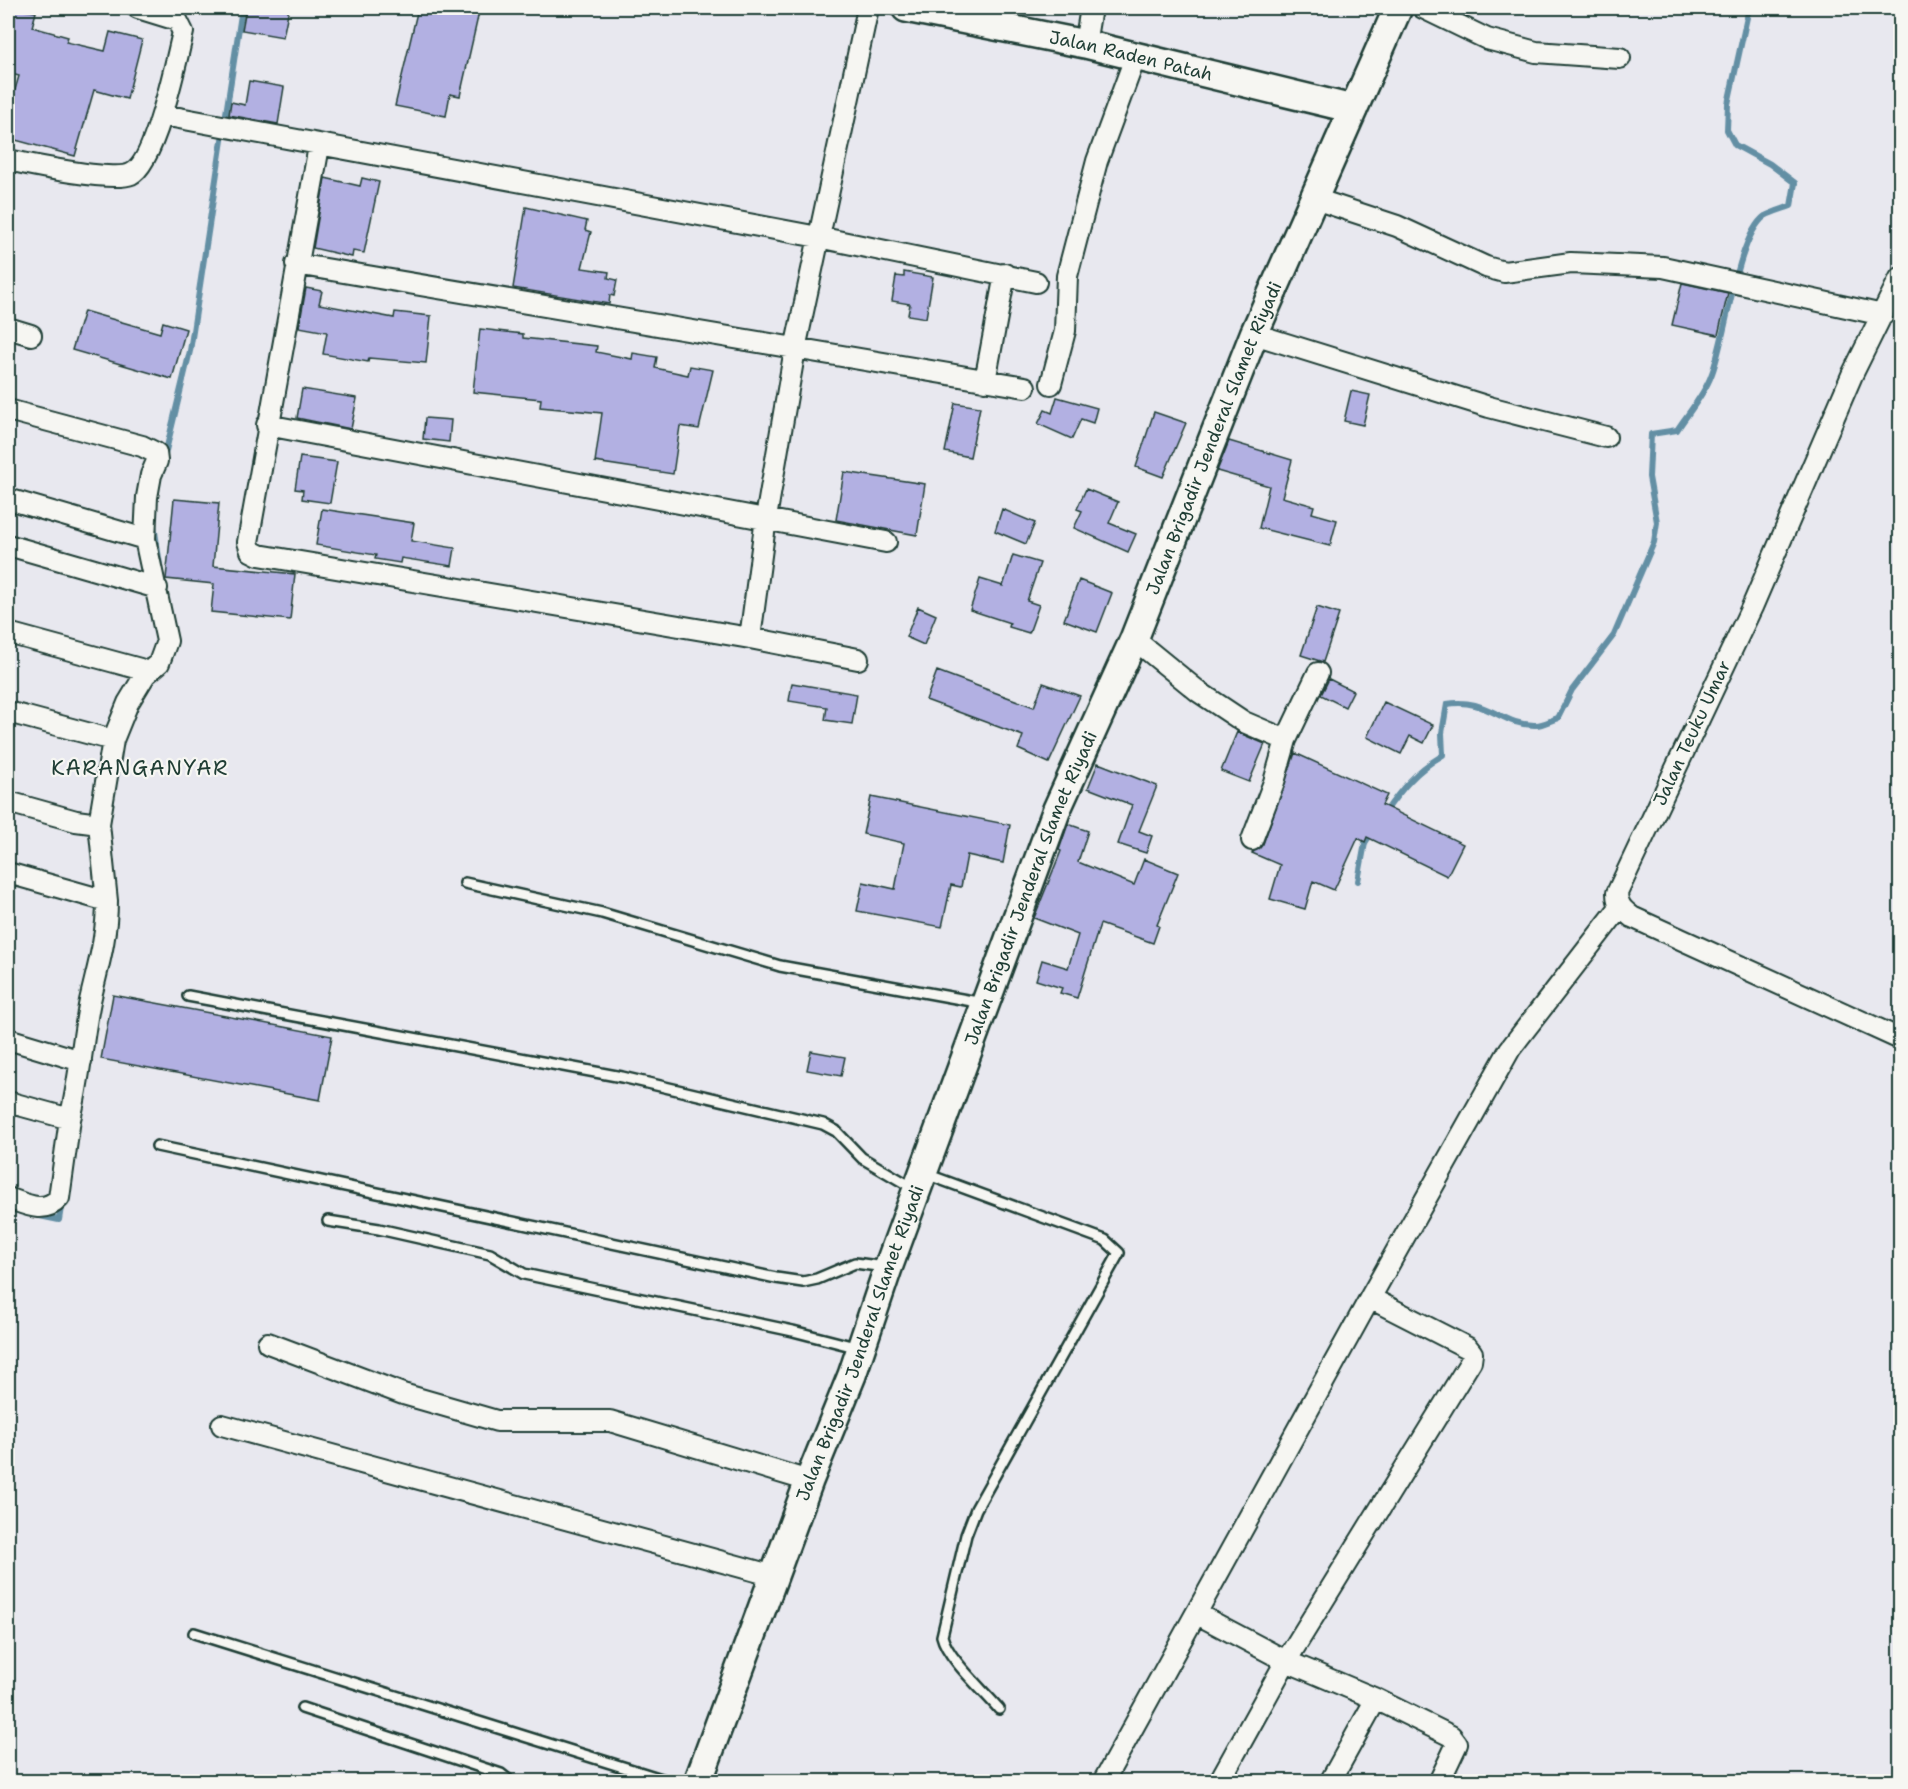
<svg xmlns="http://www.w3.org/2000/svg" width="1908" height="1789" viewBox="0 0 1908 1789" font-family="'Shantell Sans',sans-serif">
<style>
.lines{fill:none;stroke-linecap:round;stroke-linejoin:round}
.stream{stroke:#648fa4;stroke-width:6}
.building{fill:#b2b0e2;stroke:#1f3d34;stroke-width:1.5}
.service-casing{stroke:#1f3d34;stroke-width:14}
.minor-casing{stroke:#1f3d34;stroke-width:24}
.secondary-casing{stroke:#1f3d34;stroke-width:32}
.service{stroke:#f6f6f2;stroke-width:9}
.minor{stroke:#f6f6f2;stroke-width:20}
.secondary{stroke:#f6f6f2;stroke-width:27}
.labels{text-anchor:middle;stroke-width:4.5;stroke-linejoin:round;paint-order:stroke}
.street-label{font-size:18px;fill:#1f3d34;stroke:#f6f6f2}
.quarter-label{font-size:21px;letter-spacing:1.5px;fill:#1f3d34;stroke:#f6f6f2}
</style>
<rect width="100%" height="100%" fill="#e8e8ef"/>
<filter id="ink" filterUnits="userSpaceOnUse"><feTurbulence type="fractalNoise" baseFrequency=".0167" numOctaves="2"/><feDisplacementMap in="SourceGraphic" scale="12" xChannelSelector="R" yChannelSelector="G"/><feConvolveMatrix kernelMatrix="1 2 1 2 8 2 1 2 1" color-interpolation-filters="sRGB"/></filter>
<g filter="url(#ink)">
<g class="lines">
<!-- stream -->
<path class="stream" d="M164,459l26,-108 52,-343
M154,525l6,40
M1384,814c17,-25 33,-44 59,-59l-1,-22 5,-29c40,-7 54,22 89,21 7,0 15,-5 22,-7l14,-28 42,-55 40,-93 3,-20 -8,-45 2,-43 26,-4c11,-17 27,-35 34,-54 15,-36 25,-139 54,-160 7,-4 18,-7 26,-10l4,-23 -25,-19 -35,-19 -8,-15 1,-26 21,-96
M1358,881l7,-38 7,-11
M8,1209l11,2
M35,1215l24,5 3,-19"/>
</g>
<!-- building -->
<path class="building" d="M8,8l28,4 -4,15 36,10 -2,5 39,9 5,-19 32,8 -15,59 -33,-9 -19,66 -67,-18v-25l11,-37 -11,-3z
M246,8h43l-6,29 -41,-7z
M418,8h62l-20,88 -10,-2 -4,22 -51,-10z
M249,81l35,6 -6,37 -49,-9 2,-13 14,3z
M325,178l35,8 2,-8 17,4 -15,71 -11,-2 -1,6 -39,-9z
M526,207l61,14 -2,9 6,2 -9,36 27,4 -1,6 9,2 -3,16 -4,-1 -1,9 -96,-16z
M904,272l29,5 -7,41 -18,-3 2,-11 -18,-3 4,-25 8,1z
M1682,283l46,10 -10,42 -46,-10z
M306,288l16,3 -3,13 75,14 1,-6 36,4 -5,47 -57,-5 -1,4 -45,-8 4,-22 -28,-5z
M84,311l76,22 3,-11 23,7 -14,50 -100,-29z
M480,329l43,5v4l74,8 -1,6 36,7 1,-6 24,4 -2,11 33,7 2,-9 23,4 -14,59 -19,-3 -7,48 -78,-12 7,-49 -62,-6 1,-8 -68,-7z
M302,389l55,9 -6,31 -54,-11z
M1351,391l19,4 -7,30 -19,-4z
M1057,397l40,11 -4,15 -12,-4 -9,20 -34,-15 7,-14 7,3z
M955,403l25,4 -10,50 -25,-5z
M1154,412l32,11 -23,54 -27,-10z
M425,418l26,2 -2,22 -26,-3z
M1229,441l63,19 -10,37 32,9 -2,7 25,7 -7,26 -71,-18 10,-42 -52,-15z
M300,457l37,5 -7,41 -28,-4 1,-9 -8,-1z
M844,472l81,12 -8,51 -81,-15z
M1086,489l32,13 -9,21 27,11 -8,18 -54,-24 8,-17 -5,-2z
M174,499l45,4 -6,63 82,8 -5,46 -79,-8 3,-28 -48,-5z
M322,509l92,14 -3,18 44,7 -3,18 -51,-8 -1,5 -25,-4 1,-4 -60,-10z
M1002,509l33,14 -9,21 -31,-13z
M1013,555l27,8 -13,38 12,4 -10,28 -20,-6 1,-4 -40,-13 10,-31 23,7z
M1079,580l33,13 -15,39 -33,-12z
M918,607l18,8 -12,30 -18,-8z
M1317,607l22,7 -16,48 -22,-7z
M937,671l97,36 9,-24 37,13 -31,67 -31,-14 5,-13 -97,-36z
M1329,679l24,12 -8,16 -24,-12z
M792,683l65,11 -5,30 -27,-4 2,-13 -38,-6z
M1384,702l49,23 -9,18 -14,-7 -9,18 -34,-17z
M1237,732l28,12 -16,38 -28,-11z
M1295,753l92,42 -5,10 81,39 -16,32 -80,-39 -2,5 -7,-4 -24,52 -21,-9 -8,28 -35,-10 10,-34 -28,-12 11,-9z
M1098,763l59,23 -18,45 13,5 -6,17 -28,-9 14,-39 -44,-17z
M871,797l139,28 -7,38 -36,-8 -6,32 -10,-2 -9,42 -85,-16 6,-29 32,7 9,-46 -41,-9z
M1068,824l20,7 -10,31 56,23 10,-26 34,14 -21,52 2,1 -6,17 -53,-19 -23,74 -17,-5 2,-5 -26,-8 6,-20 26,8 10,-33 -44,-17 27,-67 -2,-1z
M113,995l219,41 -12,64 -219,-41z
M811,1051l34,6 -4,19 -34,-6z"/>
<g class="lines">
<!-- service casing -->
<g class="service-casing">
<path id="service" d="M465,883l137,30 178,53 203,37
M188,996l434,81 201,47 13,7 26,27 53,31
M157,1146l619,132 27,4 14,-3 38,-16 30,4
M926,1174l179,66 14,13 -143,256 -10,26 -24,101c5,22 42,55 57,73
M328,1221l51,8 111,25 34,20 269,57 66,17
M194,1633l477,149
M302,1708l199,66 10,8"/>
</g>
<!-- minor casing -->
<g class="minor-casing">
<path id="minor" d="M1423,8l64,31 49,13 84,6
M1085,44l6,-36
M163,115l655,122 218,45
M319,146l-71,396 3,9 8,4 491,83 108,21
M8,160c23,5 105,22 123,14 24,-11 46,-116 52,-142l-6,-12 -39,-12
M1315,199l82,27 89,41 18,5 67,-9 92,4 220,48
M296,264l729,123
M1900,278l-48,97 -100,232 -135,286c0,12 6,17 15,24l268,122
M8,328l23,7
M1254,334l235,73 117,30
M985,381l20,-107
M1051,384l14,-53 2,-55 30,-115 38,-103
M8,410l134,36 14,7 1,8 -6,14 -4,22 -2,42 22,102 -8,22 -14,12 -17,28 -15,37 -14,84 8,77 -99,-28
M267,425l619,117
M8,499l137,40
M8,545l149,43
M8,633l132,36 5,6
M750,638l16,-120 29,-169 73,-341
M1134,639l65,53 45,30 42,18
M8,712l105,28
M8,802l68,19 23,3
M1252,840l22,-58 12,-42 32,-67
M8,1039l73,22
M8,1102l62,17c10,-39 12,-79 20,-118 8,-35 17,-63 17,-100
M8,1198c17,6 36,17 51,0l11,-79
M1370,1298l140,-249 110,-142
M268,1343l135,51 94,27h113l199,60
M222,1425l552,151
M1197,1614l89,47 90,38 75,37 6,8 -18,38
M1103,1782l267,-484 98,50 4,5 -1,8 -185,300 -67,121
M1330,1782l46,-83"/>
</g>
<!-- secondary casing -->
<g class="secondary-casing">
<g id="secondary">
<path id="s1" d="M906,8l179,36 268,65"/>
<path id="s2" d="M698,1782l111,-301 43,-106 36,-107 169,-459 77,-170 120,-305 144,-326"/>
</g>
</g>
<!-- service -->
<use href="#service" class="service"/>
<!-- minor -->
<use href="#minor" class="minor"/>
<!-- secondary -->
<use href="#secondary" class="secondary"/>
</g>
</g>
<g class="labels">
<!-- street labels -->
<g class="street-label">
<text dy="6" stroke="none"><textPath href="#s1" startOffset="230">Jalan Raden Patah</textPath></text>
<text dy="6" stroke="none"><textPath href="#s2" startOffset="1440">Jalan Brigadir Jenderal Slamet Riyadi</textPath></text>
<text transform="translate(1692 733) rotate(-65)" y="6">Jalan Teuku Umar</text>
<text dy="6" stroke="none"><textPath href="#s2" startOffset="954">Jalan Brigadir Jenderal Slamet Riyadi</textPath></text>
<text dy="6" stroke="none"><textPath href="#s2" startOffset="468">Jalan Brigadir Jenderal Slamet Riyadi</textPath></text>
</g>
<!-- quarter labels -->
<g class="quarter-label">
<text x="140" y="775">KARANGANYAR</text>
</g>
</g>
<!-- margin -->
<rect width="1908" height="1789" fill="none" stroke="#f6f6f2" stroke-width="30"/>
<rect x="15" y="15" width="1878" height="1759" fill="none" stroke="#1f3d34" stroke-width="2" filter="url(#ink)"/>
</svg>
